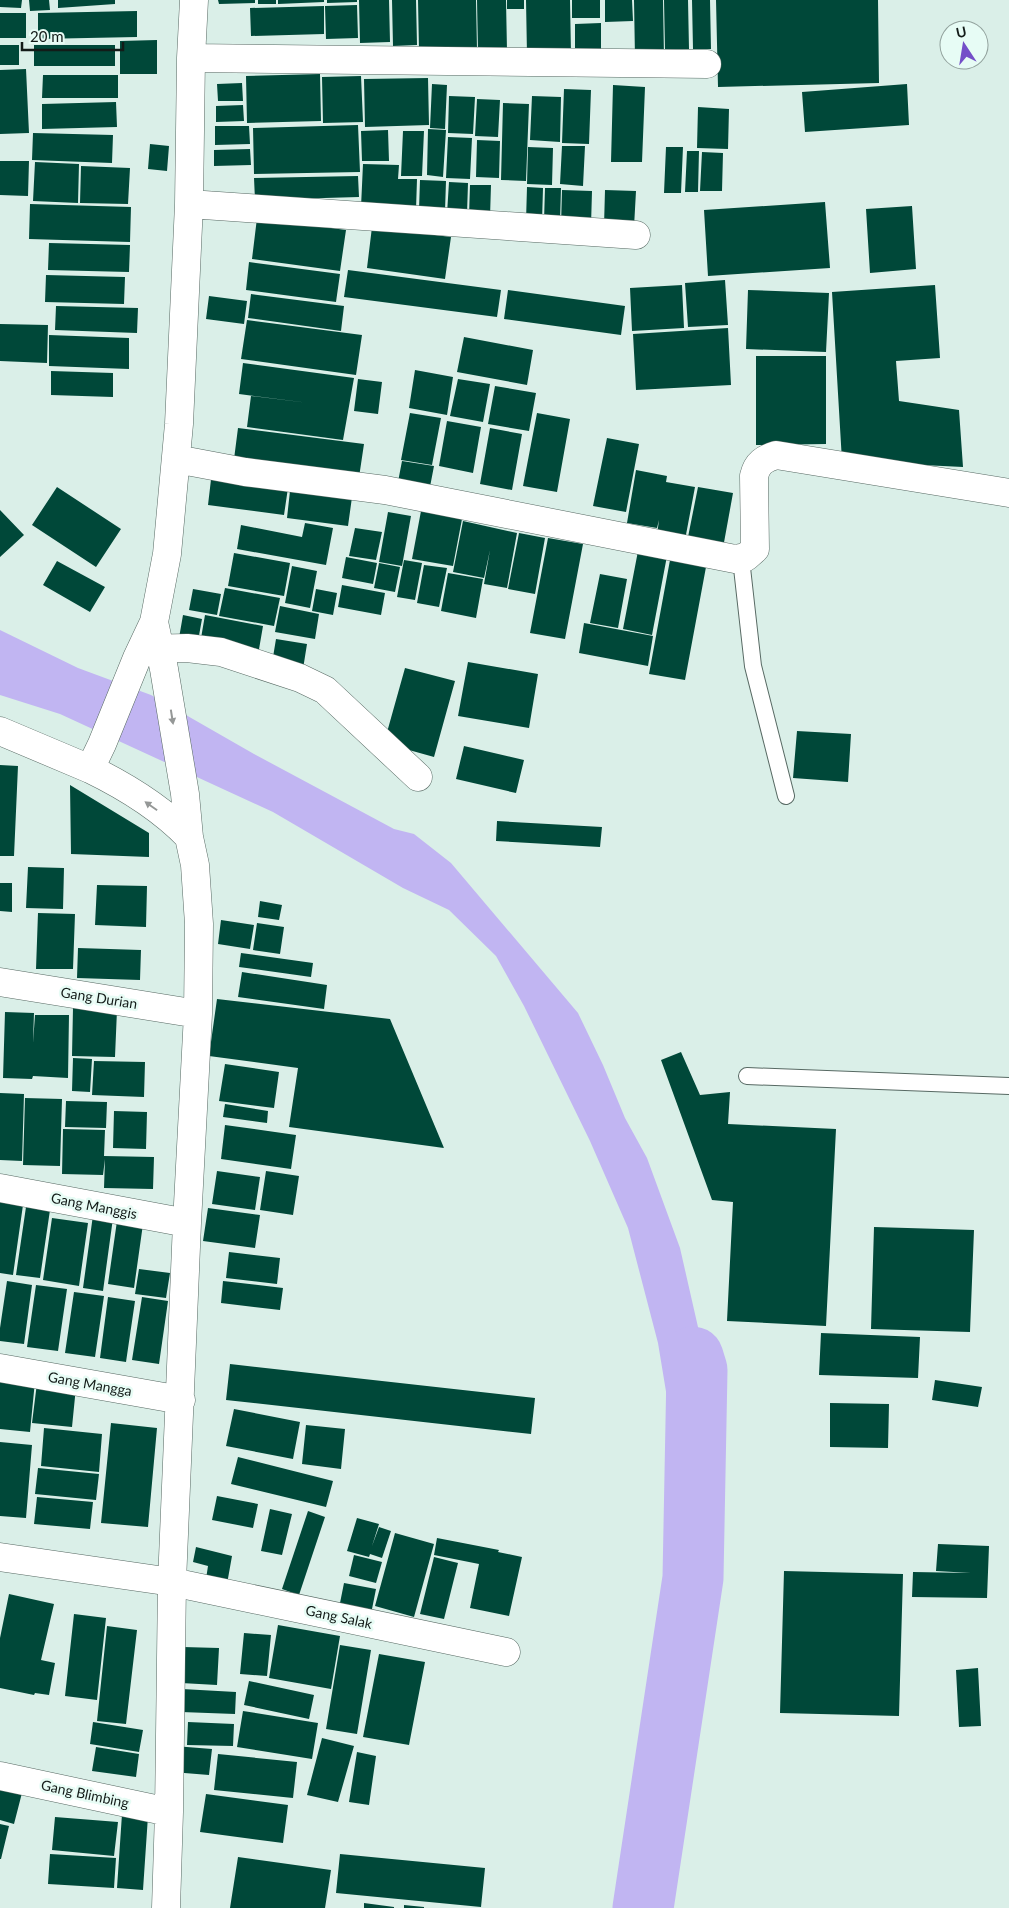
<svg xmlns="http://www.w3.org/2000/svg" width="1009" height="1908" viewBox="0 0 1009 1908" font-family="Lato,sans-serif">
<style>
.water{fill:#c1b5f2}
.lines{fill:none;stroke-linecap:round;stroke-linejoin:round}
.river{stroke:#c1b5f2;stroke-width:61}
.building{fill:#004839}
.service-casing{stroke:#576963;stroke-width:18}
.minor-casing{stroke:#576963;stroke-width:29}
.service{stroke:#fff;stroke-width:16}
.minor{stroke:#fff;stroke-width:28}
.oneway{fill:#959897}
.labels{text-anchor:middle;stroke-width:5;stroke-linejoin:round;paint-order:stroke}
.street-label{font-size:14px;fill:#131b18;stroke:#e7fcf5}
</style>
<rect width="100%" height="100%" fill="#daefe8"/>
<!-- water -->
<path class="water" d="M0,630l78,38 73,27 103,59 140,75 20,5 37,29 127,150 25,52 22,53 22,40 33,90 28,123 6,71 -40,-2 -16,-97 -30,-115 -38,-87 -66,-135 -28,-50 -47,-46 -46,-22 -130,-76 -213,-98 -60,-19z"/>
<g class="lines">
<!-- river -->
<path class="river" d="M643,1908l50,-330 4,-208 -4,-13"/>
</g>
<!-- building -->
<path class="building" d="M0,0h22l-1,8 -21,-1z
M29,0h20l1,10 -20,1z
M58,0h57v4l-57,4z
M218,0h37v3l-36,1z
M258,0h18v4h-18z
M278,0h46v2l-46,2z
M327,0h30v2l-30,1z
M359,0h30l1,42 -30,1z
M392,0h24l1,45 -24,1z
M418,0h58l1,49 -58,1z
M477,0h29l1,51 -29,1z
M507,0h17v9h-17z
M526,0h44l1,54 -44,1z
M572,0h28v18h-28z
M605,0h27l1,21 -28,1z
M634,0h29l1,57 -29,1z
M664,0h24l1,49 -24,1z
M692,0h18l1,49h-18z
M716,0h162l1,83 -161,4z
M357,5l1,33 -32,1 -1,-33z
M324,6v28l-73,2 -1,-28z
M137,11v26l-99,2v-26z
M0,13h26v25h-26z
M601,23v29l-26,1v-29z
M157,40v34h-37v-33z
M0,45h19v20h-19z
M34,45h81v21h-81z
M26,69l3,64 -29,1v-64z
M320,74l1,47 -74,2 -1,-47z
M43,75h75v23h-76z
M361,76l2,46 -40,1 -1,-46z
M428,78l1,47 -64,2 -1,-48z
M242,83l1,18h-25l-1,-17z
M432,84l15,1 -2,44 -15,-1z
M907,84l2,41 -104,7 -3,-40z
M613,85l32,2 -3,75h-31z
M564,89l27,1 -2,54 -27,-1z
M449,96l26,1 -2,37 -25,-1z
M532,96l29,1 -1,45 -30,-2z
M477,99l23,1 -2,37 -23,-1z
M116,102l1,25 -75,2v-25z
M503,103l26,1 -3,77 -25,-1z
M243,105l1,16 -28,1v-16z
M698,107l31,2 -1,40 -31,-1z
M358,125l2,47 -106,2 -1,-46z
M215,126h34l1,18 -35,1z
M428,129l18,1 -3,47 -16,-2z
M388,130l1,31h-27l-1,-30z
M403,131h21l-2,45h-21z
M33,133l80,2 -1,28 -80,-3z
M448,137l24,1 -2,41 -24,-1z
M477,140l23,1 -1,37 -23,-1z
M150,144l19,2 -2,25 -19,-2z
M562,146h23l-2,40 -23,-2z
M528,147l25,1 -1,37 -25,-1z
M666,147h17l-2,46h-17z
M250,149l1,16 -37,1v-16z
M687,151h12l-1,41h-13z
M702,152l21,1 -1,38h-22z
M0,161h29l-1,35 -28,-1z
M35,162l44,2 -1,39 -45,-2z
M363,164l36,1 -1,14h19l-1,31 -55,-3z
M81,166l49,2 -2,36 -48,-1z
M358,176l1,21 -104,3 -1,-22z
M420,180l26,1 -1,30 -26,-1z
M449,182l19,1 -1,31h-20z
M470,185h21l-1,32 -21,-1z
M527,187l16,1 -1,34 -16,-1z
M545,188h16l-1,34 -16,-1z
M562,190l30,1 -1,35 -30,-1z
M605,190l31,1 -2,36 -30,-1z
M825,202l5,66 -122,8 -4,-66z
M30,204l101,3 -1,35 -101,-3z
M912,206l4,63 -46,4 -4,-64z
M257,218l89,12 -6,41 -88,-12z
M372,227l79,10 -6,42 -78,-11z
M49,243l81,2 -1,27 -81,-2z
M249,262l91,12 -4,28 -90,-12z
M348,270l153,20 -4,27 -153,-20z
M46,275l79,2 -1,27 -79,-2z
M725,280l3,45 -40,2 -3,-44z
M682,285l2,43 -52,3 -2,-43z
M935,285l5,73 -44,3 3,40 60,9 4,57 -121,-6 -10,-169z
M508,290l117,16 -4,29 -117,-16z
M748,290l81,3 -3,59 -80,-3z
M251,294l93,12 -3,25 -93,-13z
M209,296l38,5 -3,23 -38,-5z
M56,306l82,2 -1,25 -82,-3z
M247,320l115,15 -6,40 -115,-16z
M0,324l48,1 -1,38 -47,-2z
M728,328l3,57 -95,5 -3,-56z
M49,335l80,3v31l-80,-3z
M464,337l69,13 -6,35 -70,-13z
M756,356h70v88l-70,1z
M243,363l111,15 -11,62 -96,-13 4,-31 58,7 -70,-9z
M415,370l38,7 -6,38 -38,-7z
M51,371l62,2v24l-62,-2z
M358,379l24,3 -4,32 -24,-3z
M458,379l32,5 -7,38 -33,-6z
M495,386l41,7 -7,38 -41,-7z
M410,413l31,5 -9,47 -31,-5z
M537,413l33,6 -13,73 -34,-6z
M447,421l34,6 -8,46 -34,-7z
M238,428l126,16 -6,40 -125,-17z
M490,428l32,6 -10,56 -32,-6z
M607,438l32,6 -13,68 -33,-6z
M402,461l32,5 -5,26 -32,-5z
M636,470l31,6 -1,6 29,5 -10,53 -28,-5 2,-15 -2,8 -30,-5z
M212,471l77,10 -5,34 -76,-10z
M291,482l62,8 -5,36 -61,-8z
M57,487l64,42 -25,38 -64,-42z
M698,487l35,6 -10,55 -36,-6z
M0,510l24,25 -24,22z
M421,511l41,8 -9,47 -41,-7z
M388,512l23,4 -9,50 -23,-4z
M463,521l54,12 -10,55 -23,-4 6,-34 -6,28 -31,-6z
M305,523l28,5 -7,37 -89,-16 4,-24 61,12z
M355,528l27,4 -6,28 -27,-4z
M519,533l26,5 -10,56 -27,-5z
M548,538l35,6 -18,95 -35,-6z
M638,551l29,5 -15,79 -29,-6z
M234,553l56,10 -6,33 -56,-10z
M346,557l31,6 -4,21 -31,-6z
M404,560l18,3 -7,37 -18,-3z
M670,560l36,7 -21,113 -36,-6z
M57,561l48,26 -15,25 -47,-27z
M379,563l21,4 -5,25 -21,-4z
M424,565l23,3 -8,39 -22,-4z
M292,566l25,5 -7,37 -25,-5z
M448,573l35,6 -7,39 -35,-7z
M600,574l27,5 -9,49 -28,-5z
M342,585l43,8 -4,22 -43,-8z
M225,588l55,10 -6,28 -55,-10z
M193,589l28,5 -4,21 -28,-5z
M316,589l21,4 -4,22 -21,-4z
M280,606l39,8 -4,25 -40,-7z
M183,615l19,4 -4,22 -19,-3z
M205,615l58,11 -5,29 -58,-11z
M584,623l69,13 -5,30 -69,-13z
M276,639l31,5 -4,25 -31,-6z
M468,662l70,12 -9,54 -71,-12z
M405,668l50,13 -21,76 -50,-14z
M797,731l54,3 -3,48 -55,-4z
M464,746l60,14 -8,33 -60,-14z
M0,765l18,1 -4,90h-14z
M70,785l79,48v24l-78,-3z
M497,821l105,6 -2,20 -104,-6z
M28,867l36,1 -1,41 -37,-1z
M0,883h12v29l-12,-1z
M97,885l50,1 -1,41 -51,-2z
M260,901l22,4 -3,15 -21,-3z
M38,913l37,1 -2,55h-37z
M221,920l33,5 -4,24 -32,-5z
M257,923l27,4 -4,27 -27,-4z
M78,948l63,2 -1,30 -63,-2z
M241,953l72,10 -2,14 -72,-10z
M242,972l85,13 -3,24 -86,-12z
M217,999l173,20 54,129 -155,-21 9,-59 -89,-12z
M73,1008l44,2 -2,47 -43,-1z
M5,1012l29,1 -1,30 2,-28h34l-1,63 -35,-2 -1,3 -29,-1z
M681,1052l19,43 30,-3 -2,32 108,5 -10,197 -99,-5 6,-119 -21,-2 -51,-140z
M73,1058l19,1 -2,33 -18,-1z
M94,1061l51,1 -1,35 -52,-2z
M225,1064l54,8 -5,36 -55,-7z
M0,1093l24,1 -2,67 -22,-1z
M25,1098l37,1 -2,67 -37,-1z
M66,1101l41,1 -1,26 -41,-1z
M225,1104l43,7 -1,12 -44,-6z
M114,1111l33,1 -1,37 -33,-1z
M225,1125l71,10 -5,34 -70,-10z
M63,1129l42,1 -1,26 50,1 -1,32 -49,-1 1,-29 -2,16 -41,-1z
M217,1171l43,6 -5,33 -43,-6z
M266,1171l33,5 -6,39 -33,-5z
M0,1201l23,4 -10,70 -13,-2z
M26,1207l24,3 -10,68 -24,-3z
M208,1208l52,7 -5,33 -52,-7z
M93,1215l20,3 -10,73 -20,-3z
M52,1218l36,5 -9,63 -36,-6z
M117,1221l26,3 -9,64 -26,-4z
M874,1227l100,3 -4,102 -99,-3z
M229,1252l51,6 -3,26 -51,-6z
M139,1269l31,4 -4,25 -31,-4z
M7,1281l25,4 -8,59 -24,-3v-13z
M223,1281l60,7 -3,22 -59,-7z
M36,1285l31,4 -9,62 -31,-4z
M74,1292l30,4 -9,61 -30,-4z
M108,1297l27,4 -9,61 -26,-4z
M142,1297l26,4 -9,63 -27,-4z
M821,1333l99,4 -2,41 -99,-3z
M230,1364l305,34 -4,36 -305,-34z
M0,1377l35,4 -5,51 -30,-3z
M935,1380l47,7 -4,20 -46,-7z
M37,1383l39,4 -4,40 -40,-4z
M830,1403l59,1 -1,44 -58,-1z
M234,1409l66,13 -7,37 -67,-13z
M111,1423l46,5 -9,99 -47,-4z
M306,1425l39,4 -4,40 -39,-5z
M44,1428l58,6 -3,38 -58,-6z
M0,1442l32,3 -6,73 -26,-2z
M238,1457l95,24 -7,26 -95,-23z
M38,1468l61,6 -3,26 -61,-6z
M217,1496l41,8 -5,24 -41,-8z
M37,1497l56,5 -3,27 -56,-5z
M270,1509l22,5 -10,41 -21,-4z
M308,1511l17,6 -26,78 -17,-6z
M357,1518l22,6 -7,22 7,-19 12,4 -9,27 -12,-4 -1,3 -22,-6z
M395,1533l39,11 -20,73 -39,-11z
M437,1538l62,12 -1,2 24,5 -13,59 -39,-8 9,-44 -45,-9z
M938,1544l51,2 -2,52 -75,-1 1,-25 58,1 -35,-2z
M196,1547l36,9 -5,28 -21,-5 2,-13 -15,-4z
M354,1555l28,7 -6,21 -27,-7z
M434,1557l24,6 -14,56 -24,-5z
M784,1571l119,3 -4,142 -119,-3z
M344,1583l32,6 -6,30 -32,-6z
M9,1594l45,10 -13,56 14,3 -6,32 -14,-2 -1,2 -34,-7v-50z
M74,1614l32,4 -9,82 -32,-4z
M278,1625l62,11 -9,53 -62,-11z
M107,1626l30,4 -11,94 -29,-3z
M244,1633l27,2 -4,41 -27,-2z
M340,1645l31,5 -14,84 -31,-5z
M183,1647l36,1 -2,37 -36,-2z
M379,1654l46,8 -16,83 -46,-8z
M978,1668l3,58 -22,1 -3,-57z
M249,1681l65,14 -5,24 -65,-14z
M182,1689l54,3 -1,22 -54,-2z
M243,1711l75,12 -6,36 -75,-12z
M93,1722l50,8 -4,22 -49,-8z
M188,1722l46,2 -1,22 -46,-1z
M322,1738l32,8 -16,56 -31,-7z
M174,1746l38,3 -3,26 -37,-3z
M96,1747l43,7 -3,23 -44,-6z
M357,1752l19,4 -7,49 -20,-3z
M218,1754l79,8 -4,36 -79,-8z
M0,1784l23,5 -9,35 -14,-4z
M206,1794l82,11 -5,38 -83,-11z
M122,1814l26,2 -5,74 -26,-2z
M55,1817l63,5 -4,34 -62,-6z
M0,1824l9,2 -8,33h-1z
M50,1854l66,4 -2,30 -66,-4z
M340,1854l145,14 -4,39 -145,-14z
M238,1857l93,13 -6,38h-95z
M364,1903l30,4v1h-30z
M404,1905l20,2v1h-20z"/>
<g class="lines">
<!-- service casing -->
<g class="service-casing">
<path id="service" d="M741,559l12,107 33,130
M747,1076l262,10"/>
</g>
<!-- minor casing -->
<g class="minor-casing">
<path id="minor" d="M191,58l516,6
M189,204l447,31
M176,459l69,13 140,18 350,69 11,-2 9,-8 -1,-73c3,-13 10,-17 22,-21l233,38
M154,622l10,47 21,125 4,43 6,28 4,59 -1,90 -11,209 -15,359 -3,230 -3,96
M142,649l45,-1 34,4 79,26 25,12 93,87
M0,731l90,38
M189,837c-27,-28 -64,-51 -99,-68l12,-25 35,-86 17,-36 13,-68 12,-130 10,-220 2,-146 3,-58
M0,982l198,32
M0,1188l187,35
M0,1368l181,32
M0,1557l172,25 334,70
M0,1776l169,36"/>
</g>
<!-- service -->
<use href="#service" class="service"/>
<!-- minor -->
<use href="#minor" class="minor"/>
</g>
<!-- one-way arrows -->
<defs><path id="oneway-solid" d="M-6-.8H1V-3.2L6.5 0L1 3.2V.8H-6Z" transform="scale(1.25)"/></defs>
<g class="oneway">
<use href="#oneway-solid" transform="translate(172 717) rotate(81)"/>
<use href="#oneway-solid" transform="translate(151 806) rotate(-145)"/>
</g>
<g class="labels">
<!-- street labels -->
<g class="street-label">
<text transform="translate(99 998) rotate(9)" y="5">Gang Durian</text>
<text transform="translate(94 1206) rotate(11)" y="5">Gang Manggis</text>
<text transform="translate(90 1384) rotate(10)" y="5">Gang Mangga</text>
<text transform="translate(339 1617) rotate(12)" y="5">Gang Salak</text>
<text transform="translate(85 1794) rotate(12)" y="5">Gang Blimbing</text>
</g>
</g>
<!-- north arrow -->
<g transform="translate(964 45) rotate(348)"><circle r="24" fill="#e7fcf5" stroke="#92a29d"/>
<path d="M0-4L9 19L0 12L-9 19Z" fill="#744fc8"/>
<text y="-8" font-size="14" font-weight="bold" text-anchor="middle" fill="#131b18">U</text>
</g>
<!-- scale -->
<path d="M22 42v8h101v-8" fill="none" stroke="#131b18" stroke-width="2.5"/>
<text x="30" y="42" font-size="15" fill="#131b18" stroke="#e7fcf5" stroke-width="4" paint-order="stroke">20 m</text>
</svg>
